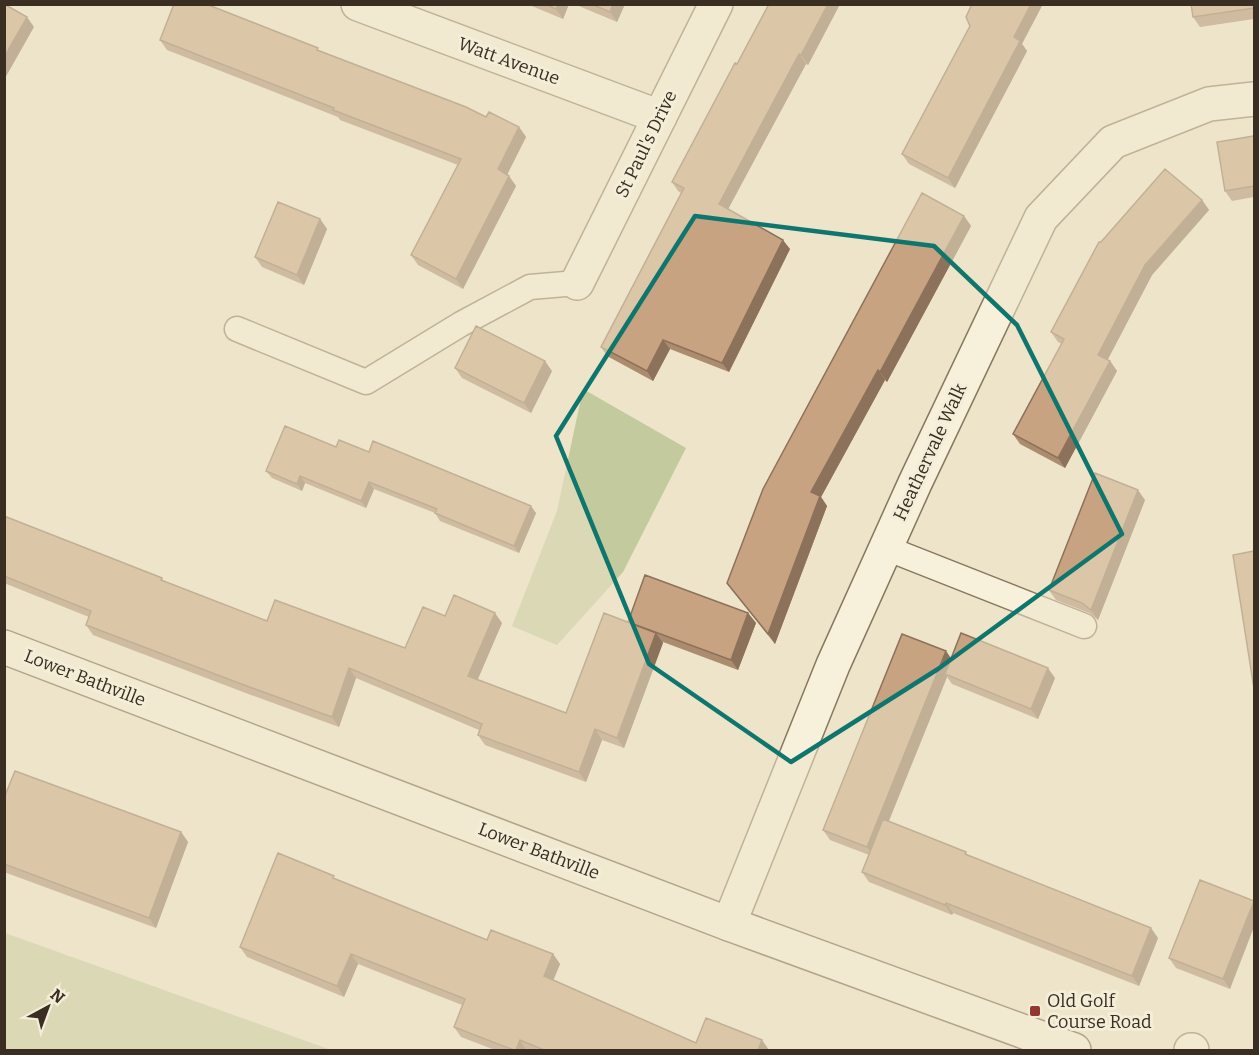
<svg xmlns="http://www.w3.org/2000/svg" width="1259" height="1055" viewBox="0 0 1259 1055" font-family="Bitter,serif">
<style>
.green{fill:#c3ca9d}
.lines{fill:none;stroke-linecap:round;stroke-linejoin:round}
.lane-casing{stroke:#88775f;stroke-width:27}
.street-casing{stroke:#88775f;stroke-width:36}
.secondary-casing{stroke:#6a5842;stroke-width:36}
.lane{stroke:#f7f1dc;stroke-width:24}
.street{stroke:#f7f1dc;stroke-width:33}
.secondary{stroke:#f7f1dc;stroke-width:33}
.wall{fill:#ac8c6f}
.shaded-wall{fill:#8c725a}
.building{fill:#c8a381;stroke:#8c725a;stroke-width:1.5}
.marked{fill:none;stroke:#0f766e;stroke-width:4.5;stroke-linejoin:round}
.poi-dot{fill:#943632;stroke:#f4eed8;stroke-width:2}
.labels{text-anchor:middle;stroke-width:6;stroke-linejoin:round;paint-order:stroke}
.street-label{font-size:18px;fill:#392e21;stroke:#f4eed8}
.poi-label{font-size:18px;fill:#392e21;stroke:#f4eed8;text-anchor:start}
</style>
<rect width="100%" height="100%" fill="#ede4c9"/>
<!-- green -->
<path class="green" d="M583,389l103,59 -63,124 -66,73 -45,-19 45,-115z
M5,933l326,117h-326z"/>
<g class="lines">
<!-- lane casing -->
<g class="lane-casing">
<path id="lane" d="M237,329l129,53 95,-58 69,-37 47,-4
M886,548l198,78"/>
</g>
<!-- street casing -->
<g class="street-casing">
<path id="street" d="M358,4l302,113
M577,283l139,-279
M729,924l104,-259 82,-182 126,-265 72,-76 96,-38 45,-5
M1191,1050h1"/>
</g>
<!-- secondary casing -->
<g class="secondary-casing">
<path id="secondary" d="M4,647l725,277 345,126"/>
</g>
<!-- lane -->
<use href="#lane" class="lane"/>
<!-- street -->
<use href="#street" class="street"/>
<!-- secondary -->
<use href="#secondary" class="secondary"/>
</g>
<!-- wall -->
<path class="wall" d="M527,4h42l-6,15z
M574,4h51l-8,18z
M769,4h71l-32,61 -2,-1 -78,145 62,40 -61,123 -59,-23 -17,32 -46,-25 -6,-9 80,-154 -3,-2 -6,-9 65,-118z
M1254,4v15l-54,8 -7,-10z
M160,40l160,11 166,66 33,10 7,10 -19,37 9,12 -53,103 -45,-24 -7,-10 47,-90 -118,-45 -2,-3 -171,-67z
M1022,44l5,7 -72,137 -46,-24 -7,-10z
M1254,136v61l-22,4 -7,-10z
M1202,200l7,10 -57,65 -45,85 3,1 7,10 -52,97 -45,-24 -7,-10 49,-90 -4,-2 -7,-10 50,-90z
M964,216l7,10 -84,156 -2,-2 -64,117 6,9 -52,138 -48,-61z
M320,219l7,10 -23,56 -42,-18 -7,-10z
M455,368l97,3 -21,42 -69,-35z
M336,447l33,5 167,61 -17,40 -79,-32 -5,-8 -61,-24 -8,19 -61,-25 -3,8 -30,-13 -6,-7z
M1145,500l-47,120 -9,-7 -33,-13 -7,-10z
M4,516l158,62 2,4 103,39 138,27 40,-32 57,7 -25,57 89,33 62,-91 120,-9 8,10 -18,47 -75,-28 -39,106 -22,-8 -16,42 -101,-37 -7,-10 1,-5 -123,-52 -17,49 -88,-32 -158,-60 -7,-10 3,-8 -85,-34z
M951,659l104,19 -17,41 -86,-35 -5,-7 -58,144 77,31 2,4 190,82 -19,48 -186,-73 -1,2 -83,-33 -7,-10 7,-17 -39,-15 -7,-10z
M4,798l177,34 7,10 -32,86 -152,-56z
M337,880l150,60 66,14 7,10 -7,16 143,63 73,7h-274l-34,-13 -7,-10 8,-22 -104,-41 -14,33 -97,-40 -7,-10z
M1254,902l-24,87 -54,-21 -7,-10z"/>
<!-- shaded-wall -->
<path class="shaded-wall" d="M558,4h11l-6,15 -7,-10z
M613,4h12l-8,18 -7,-10z
M828,4h12l-32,61 -7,-10z
M1031,4h12l-21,40 5,7 -72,137 -7,-10 66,-141z
M27,17l7,10 -30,53v-23z
M799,54l7,10 -80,149 -7,-9z
M519,127l7,10 -21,42 -7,-10z
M509,176l7,10 -53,103 -7,-10z
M1202,200l7,10 -57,65 -47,90 -7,-10 47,-90z
M964,216l7,10 -84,156 -7,-10z
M320,219l7,10 -23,56 -7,-10z
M783,240l7,9 -61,123 -7,-9z
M663,340l7,9 -17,32 -6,-10z
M545,361l7,10 -21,42 -7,-10z
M1110,361l7,10 -52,97 -7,-10z
M878,370l7,10 -64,117 6,9 -52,138 -7,-10 43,-142z
M300,476l5,7 -3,8 -5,-7z
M369,482l5,7 -8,19 -5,-7z
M1138,490l7,10 -47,120 -7,-10z
M531,506l5,7 -17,40 -5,-7z
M495,613l7,10 -27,63 -7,-10z
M748,613l8,10 -18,47 -7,-10z
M656,633l7,10 -39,105 -7,-10z
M946,651l7,10 -8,13 2,3 -73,180 -7,-10z
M349,668l7,10 -17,49 -7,-10z
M1048,668l7,10 -17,41 -7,-10z
M595,729l7,11 -16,42 -7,-10z
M181,832l7,10 -32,86 -7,-10z
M1254,901v26l-24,62 -7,-10z
M946,903l7,10 -1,2 -7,-10z
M1151,928l7,10 -19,48 -7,-10z
M351,954l7,10 -14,33 -7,-11z
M553,954l7,10 -9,22 -7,-10z
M520,1040l6,10h-10z
M762,1040l7,10h-11z"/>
<!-- building -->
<path class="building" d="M4,4l23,13 -23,40z
M174,4h32l112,44 -1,2 149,57 20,10 3,-5 30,15 -21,42 11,7 -53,103 -45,-24 50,-96 -128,-49 1,-2 -174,-68z
M545,4h13l-2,5z
M591,4h22l-3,8z
M769,4h59l-27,51 -2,-1 -80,150 64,36 -61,123 -59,-23 -16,31 -46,-24 83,-159 -12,-6 63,-119 2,1z
M972,4h59l-17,33 6,4 -72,137 -46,-24 68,-128 -4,-9z
M1191,4h63v4l-61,9z
M1254,136v50l-29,5 -8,-49z
M1165,169l37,31 -57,65 -47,90 12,6 -52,97 -45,-24 51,-95 -13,-7 48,-90h2z
M922,193l42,23 -84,156 -2,-2 -67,122 9,4 -52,138 -41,-51 36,-94z
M278,202l42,17 -23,56 -42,-18z
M476,326l69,35 -21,42 -69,-35z
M285,426l51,21 3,-7 30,12 4,-11 158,65 -17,40 -79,-33 2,-4 -68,-27 -8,19 -61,-25 -3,8 -31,-13z
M1095,473l43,17 -47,120 -9,-7 -33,-13z
M4,516l158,62 -1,2 106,41 8,-21 130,48 18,-41 22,9 9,-21 41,18 -27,63 98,37 38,-100 52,20 -39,105 -22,-9 -16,43 -101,-37 4,-11 -133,-56 -17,49 -88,-32 -158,-60 5,-14 -87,-35z
M1254,551v138l-21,-134z
M645,575l103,38 -17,47 -103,-38z
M961,633l87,35 -17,41 -86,-35z
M902,634l44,17 -79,196 -44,-17z
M15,771l166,61 -32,86 -145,-54v-66z
M883,819l83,33 -1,2 186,74 -19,48 -186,-73 -1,2 -83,-33z
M278,853l56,23 -1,2 154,62 4,-10 62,24 -9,22 152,67 10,-25 56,22 -4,10h-214l-24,-10 -4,10h-2l-60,-23 11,-28 -114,-45 -14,32 -97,-39z
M1200,880l54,21 -31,78 -54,-21z"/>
<!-- marked area -->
<path d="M0 0H1259V1055H0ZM695,216l239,30 83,79 105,209 -184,135 -147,93 -142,-98 -93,-228z" fill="#ede4c9" fill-opacity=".55" fill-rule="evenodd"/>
<path class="marked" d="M695,216l239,30 83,79 105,209 -184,135 -147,93 -142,-98 -93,-228z"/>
<!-- markers -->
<rect class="poi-dot" x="1029" y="1005" width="12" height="12" rx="3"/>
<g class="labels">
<!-- street labels -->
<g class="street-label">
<text transform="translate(509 61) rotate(20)" y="6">Watt Avenue</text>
<text transform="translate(646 144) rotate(-64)" y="6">St Paul's Drive</text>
<text transform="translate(930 452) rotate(-65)" y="6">Heathervale Walk</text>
<text transform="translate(85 678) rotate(21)" y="6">Lower Bathville</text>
<text transform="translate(539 851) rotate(21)" y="6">Lower Bathville</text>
</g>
<!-- poi labels -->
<g class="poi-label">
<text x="1047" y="1007">Old Golf<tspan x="1047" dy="21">Course Road</tspan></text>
</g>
</g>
<!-- border -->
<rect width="1259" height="1055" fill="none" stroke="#392e21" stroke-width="12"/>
<!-- north arrow -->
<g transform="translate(48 1007) rotate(41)" stroke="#f4eed8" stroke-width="4.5" paint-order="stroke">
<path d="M0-4.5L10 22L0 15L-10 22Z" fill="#392e21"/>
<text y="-9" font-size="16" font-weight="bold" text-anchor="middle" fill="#392e21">N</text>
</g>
</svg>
